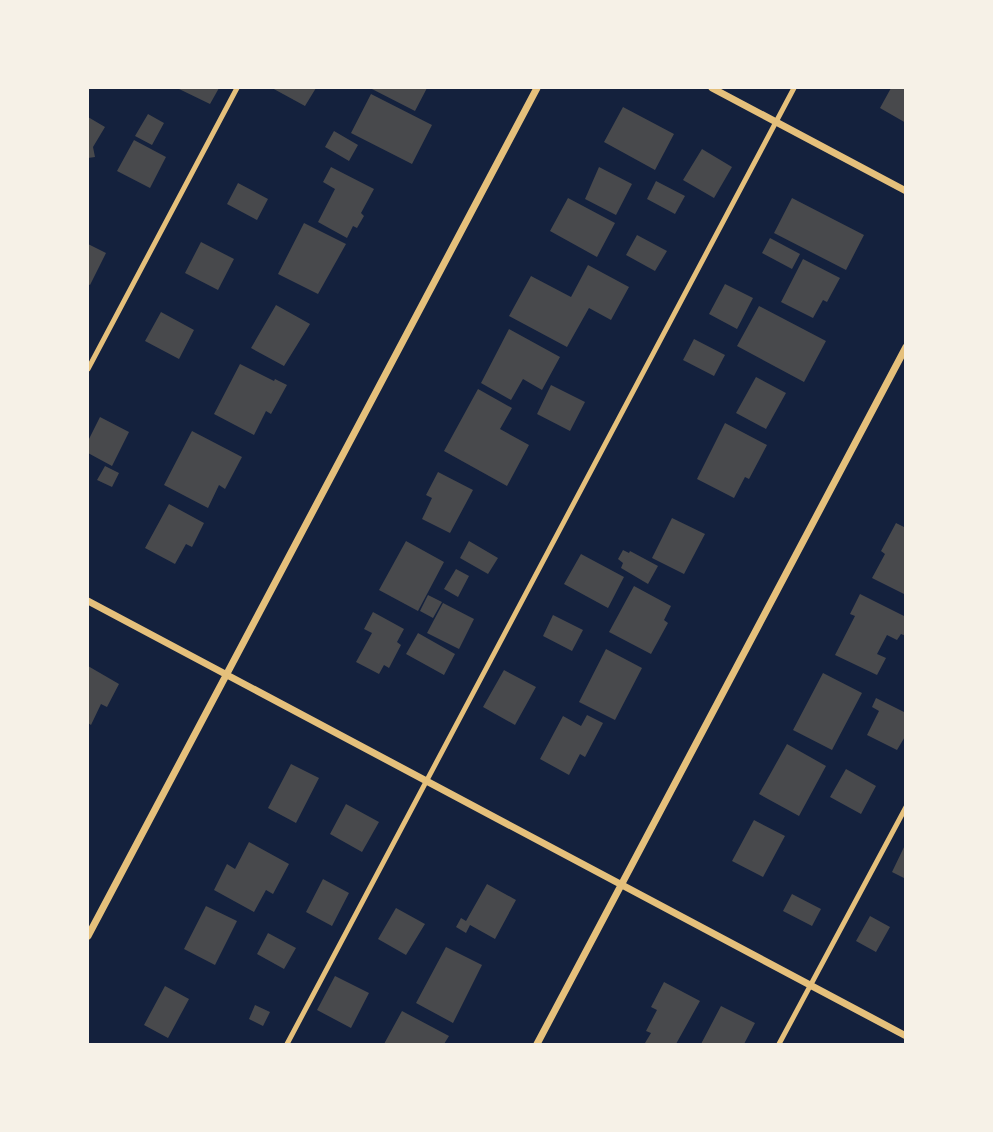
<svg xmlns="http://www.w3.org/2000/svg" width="993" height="1132" viewBox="0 0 993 1132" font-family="'Work Sans',sans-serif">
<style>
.building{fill:#48494c}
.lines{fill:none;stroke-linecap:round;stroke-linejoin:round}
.service{stroke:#e5c07b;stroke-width:5}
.minor{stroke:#e5c07b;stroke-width:7}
</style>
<rect width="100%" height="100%" fill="#14213d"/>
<!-- building -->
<path class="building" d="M177,88h42l-9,16z
M272,88h44l-11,18z
M370,88h57l-12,23z
M891,88h15v35l-26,-15z
M371,94l61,31 -20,39 -61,-31z
M623,107l51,27 -19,36 -51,-28z
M148,114l16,9 -12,22 -17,-9z
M88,117l17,10 -12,20 2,10 -7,1z
M334,131l24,14 -9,16 -24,-14z
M134,140l32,17 -16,31 -33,-17z
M702,149l30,18 -18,31 -31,-18z
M331,167l43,22 -13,24 3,3 -7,12 -4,-2 -6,12 -29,-16 17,-33 -12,-7z
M599,167l33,17 -16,31 -31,-16z
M656,181l29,15 -10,18 -28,-15z
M238,183l30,16 -11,21 -30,-16z
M568,198l47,25 -18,34 -47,-26z
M792,198l72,37 -18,35 -72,-37z
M304,223l42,21 -28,50 -40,-20z
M637,235l30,16 -12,20 -29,-16z
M770,238l30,16 -8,15 -30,-16z
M201,242l33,17 -16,31 -33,-17z
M88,244l18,9 -16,32 -2,-1z
M803,259l37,19 -13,24 -4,-2 -10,18 -32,-16z
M588,265l41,22 -18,33 -22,-12 -22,39 -58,-31 22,-40 40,21z
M725,284l28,14 -16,31 -28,-15z
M276,305l34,19 -26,42 -33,-18z
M759,306l67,35 -22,41 -67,-36z
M161,312l33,18 -15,29 -34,-18z
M509,329l51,28 -18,33 -19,-11 -12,21 -30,-17z
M694,339l31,16 -11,21 -31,-16z
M240,364l34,17 1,-2 12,6 -16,29 -5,-3 -12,24 -40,-21z
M756,377l30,16 -20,36 -30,-16z
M551,385l34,17 -15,29 -33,-17z
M478,389l34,19 -12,21 29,16 -22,41 -63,-35z
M100,417l29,15 -17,34 -24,-13v-12z
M725,423l42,22 -18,34 -4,-2 -11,21 -37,-19z
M192,431l50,26 -17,32 -6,-4 -11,23 -44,-23z
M105,466l14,7 -7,14 -15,-7z
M438,472l35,18 -23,43 -28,-14 10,-21 -6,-3z
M169,504l35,19 -12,24 -6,-3 -11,20 -30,-16z
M672,518l33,16 -21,40 -32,-16z
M896,523l10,5v67l-34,-17 13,-24 -4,-3z
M406,541l38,21 -26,49 -39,-21z
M469,541l29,17 -10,16 -28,-16z
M623,550l6,3 1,-2 28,15 -10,18 -27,-16 2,-5 -5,-4z
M581,554l43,23 -16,31 -44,-24z
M456,569l13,7 -11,21 -14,-8z
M634,586l37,20 -7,14 4,3 -17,31 -42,-22z
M860,594l46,23v19l-5,-2 -4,6 -10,-5 -10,19 9,4 -9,17 -42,-20 20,-39 -5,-2z
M428,595l14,7 -9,16 -13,-7z
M443,603l31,16 -15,30 -32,-16z
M373,612l31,17 -7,13 4,3 -12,23 -5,-3 -5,9 -23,-12 16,-29 -8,-4z
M553,615l30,15 -11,21 -29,-15z
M418,633l37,21 -11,21 -38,-21z
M606,649l36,19 -27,52 -36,-18z
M88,666l31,18 -12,23 -6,-3 -10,21 -3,-2z
M504,670l32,17 -21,38 -32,-18z
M823,673l39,20 -30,57 -39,-20z
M876,698l30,15v22l-9,15 -30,-15 12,-24 -7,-4z
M587,715l16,8 -18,34 -5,-3 -11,21 -29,-16 23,-43 18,10z
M787,744l39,22 -27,50 -40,-22z
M291,764l28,14 -23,45 -28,-15z
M846,769l30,17 -15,28 -31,-17z
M346,804l33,18 -17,30 -32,-18z
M754,820l31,16 -22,41 -31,-16z
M249,842l40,22 -16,30 -7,-4 -12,22 -40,-22 13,-26 8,5z
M906,843v36l-14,-7z
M323,879l26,14 -17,33 -26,-14z
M487,884l29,16 -21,39 -25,-14 -4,8 -10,-6 5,-9 5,3z
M792,894l29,15 -9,17 -29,-15z
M206,906l31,15 -22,44 -31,-16z
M396,908l29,16 -19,31 -28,-16z
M870,916l20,11 -14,25 -20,-11z
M268,933l28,15 -12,21 -27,-15z
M446,947l36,18 -29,58 -37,-20z
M335,976l34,17 -18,35 -34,-18z
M664,982l36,19 -24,43h-28l-3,-1 6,-10 -5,-2 11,-21 -6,-3z
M165,986l24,13 -21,39 -24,-13z
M255,1005l15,7 -7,14 -14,-7z
M721,1006l34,17 -11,21h-43z
M402,1011l47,25 -5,8h-60z"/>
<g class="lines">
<!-- service -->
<path class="service" d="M88,369l149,-281
M287,1044l507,-956
M779,1044l127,-237"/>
<!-- minor -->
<path class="minor" d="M712,88l194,103
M88,601l818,435
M88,936l449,-848
M537,1044l369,-697"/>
</g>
<!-- border -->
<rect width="993" height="1132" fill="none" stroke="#f6f1e7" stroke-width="178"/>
</svg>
